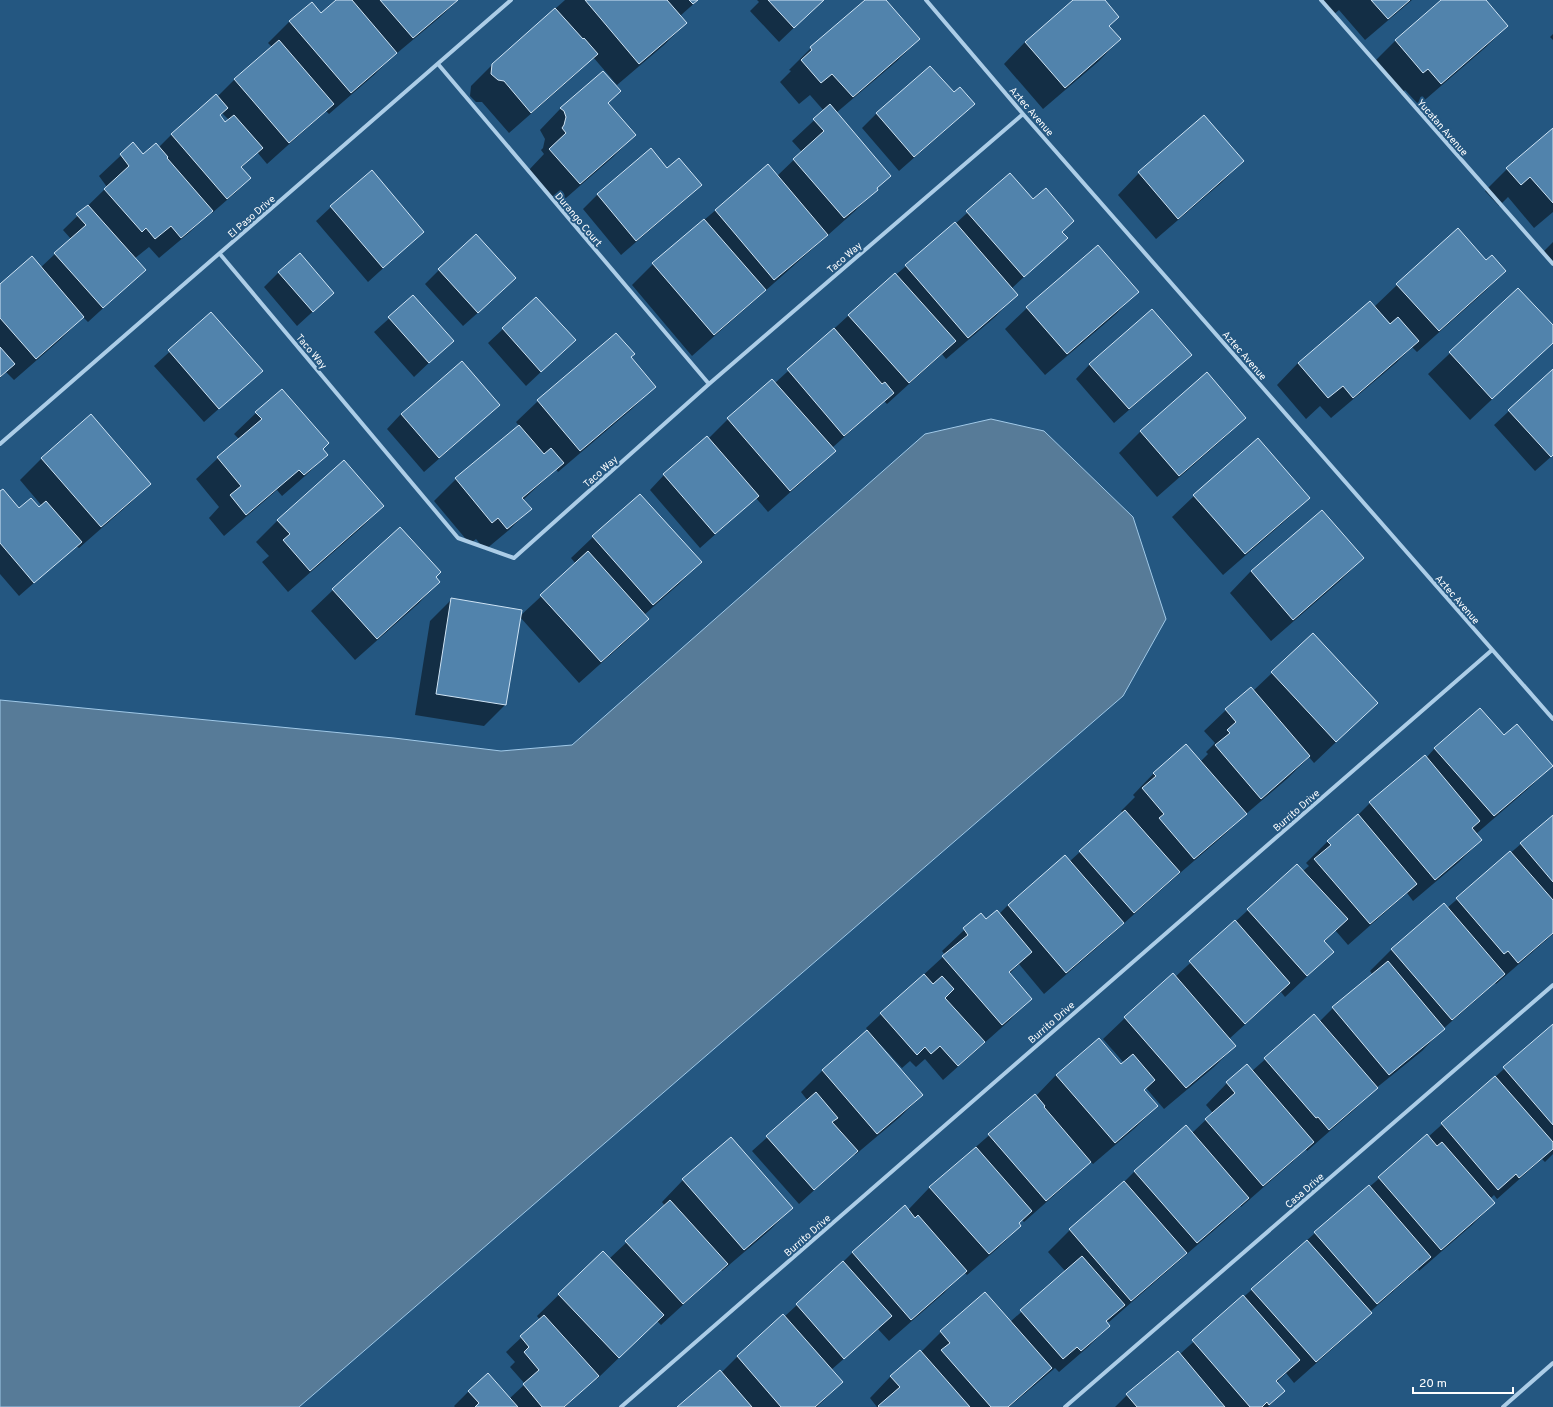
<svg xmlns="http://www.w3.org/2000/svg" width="1553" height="1407" viewBox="0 0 1553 1407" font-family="Overpass,sans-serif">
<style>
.water{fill:#577b98;stroke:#a0c9e8}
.shadow{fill:#0007;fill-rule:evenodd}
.building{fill:#5183ac;stroke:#cfe4f5}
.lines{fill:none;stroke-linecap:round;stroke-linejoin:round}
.minor{stroke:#accde7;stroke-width:4}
.labels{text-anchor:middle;stroke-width:4;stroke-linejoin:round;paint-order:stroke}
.street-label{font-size:10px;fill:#fff;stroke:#245781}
</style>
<rect width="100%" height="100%" fill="#245781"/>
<!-- water -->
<path class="water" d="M991,419l53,12 89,86 33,102 -43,77 -824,711h-299v-707l394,38 107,13 71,-6 353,-311z"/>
<!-- shadow -->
<path class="shadow" d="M338,0h120l-19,18 -49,41 -16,16 -45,39 -3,-3 -59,53 -10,-12 -16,16 9,10 -15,15 -23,20 -1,-2 -21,21 -31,26 -10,-11 -15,12 11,11 -57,52 -5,-5 -22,22 -47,41 -8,-8 -6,6v-93l40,-17 31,-29 -8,-9 44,-43 -8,-11 34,-32 10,12 16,-9 12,-12 45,-39 1,1 17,-17 38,-33 -4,-4 22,-22 31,-7zM222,113l7,7 -4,3 -6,-7z
M565,0h133l-18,16 6,7 -22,22 -47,40 -24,-28 -18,18 -66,58 -27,-31h-6l-6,-6 1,-10 22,-22z
M757,0h66l-44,42 -29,-31 9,-9z
M867,0h18l34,39 -22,22 -61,52 53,63 -34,35 -163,145 -60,-71 21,-21 115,-99 9,11 25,-24 -10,-11 32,-30 -14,-16 -11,9 -19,-22 11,-11 -2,-1 22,-22z
M1074,0h30l5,26 11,13 -21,22 -56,48 -39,-45 21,-22z
M1320,0h92l-47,40 -26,-30 -6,5z
M1443,0h42l22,26 -21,21 -67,58 -14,-15 -4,4 -27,-32 22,-22z
M1553,34v6l-3,-3z
M930,67l24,27 20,10 -15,14 -60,53 -37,-43 14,-14z
M620,91l-13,13 28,31 -22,22 -55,48 -30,-34 16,-17 -3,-4 2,-2 2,-9 -5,-9 21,-22z
M1553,129v83l-19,16 -26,-31 -9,9 -14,-15 22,-22z
M651,150l16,20 34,15 -15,14 -65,56 -38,-46 14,-14z
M1243,161l-22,22 -65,56 -38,-44 21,-22z
M1010,174l56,64 -55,51 5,6 -21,22 -49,42 -4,-5 -55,50 -3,-3 -52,47 2,3 -21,21 -45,40 -12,-14 -56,50 -50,-58 14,-15 44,-36 20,-20 44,-39 3,3 74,-68 106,-91z
M331,207l92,25 -55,50 -52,-61z
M1553,242v24l-11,-13z
M1098,247l39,45 -21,22 -71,61 -40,-46 22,-21z
M1486,261l19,10 -22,22 -66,59 -5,-5 -16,16 -65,55 -11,-12 -14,13 -29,-34 21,-22 76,-56 23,-22zM1382,314l9,10 -1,1 -9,-10z
M439,270l61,23 -37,33 -38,-42z
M279,272l54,21 -36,33 -33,-39z
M1518,289l35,38v15l-83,78 -42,-46z
M413,297l39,44 -38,36 -40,-45z
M536,298l24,56 -34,32 -38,-43z
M211,314l50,57 -57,51 -50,-56z
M1190,355l-14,14 -62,54 -38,-44 14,-15z
M630,358l24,29 -21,21 -75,64 -2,-3 -33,31 7,9 -21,21 -24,20 -9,-11 -6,5 -36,-43 22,-22 63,-53 -3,-4 22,-21z
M1553,370v85l-18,16 -41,-46z
M1207,374l38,44 -22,21 -66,58 -38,-44 21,-21z
M499,405l-15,14 -60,53 -37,-43 14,-15z
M256,413l66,36 5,6 -22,21 -23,20 -5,-6 -53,46 -15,-18 10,-11 -23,-28 22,-21 21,-19 -5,-5z
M91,416l59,68 -22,21 -49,43 -3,-2 -57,50 -19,-22v-81l19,17 19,-2 4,-2 -22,-26 21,-21z
M1194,496l115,2 -22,21 -64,56 -51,-58z
M383,506l-21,21 -74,65 -26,-30 7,-6 -13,-14 22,-22z
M1322,511l41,47 -22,22 -70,61 -41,-48 21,-22z
M593,537l107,25 -21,22 -35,31 4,4 -22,22 -47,42 -59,-66 -15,88 -21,21 -69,-11 15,-94 22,-22 68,17 56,-52 -5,-6z
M434,577l5,5 -21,22 -63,56 -44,-49 22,-21z
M1272,673l105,30 -63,60 -5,-6 -21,21 -42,36 -22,21 -52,45 -71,64 -57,50 -25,-30 -10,10 21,25 -21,22 -66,59 -18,-21 -9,8 -6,-6 -8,7 -22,-24 -1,1 43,50 -22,22 -45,38 -1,-1 -55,50 -47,-53 56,-50 -7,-9 22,-22 45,-39 -2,-3 15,-14 64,-59 -3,-4 39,-37 5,6 13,-6 9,-9 62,-44 53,-48 -2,-2 14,-14 -2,-2 21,-22 46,-11 8,-8 -2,-2 9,-9 -11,-12 22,-21 25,-21 2,2z
M1504,737l47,29 -21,21 -54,47 5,6 -22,22 -46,39 -6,-8 -59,52 -13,-15 -11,12 9,10 -48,45 -4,-5 -52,47 6,7 -21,21 -50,42 -18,-21 -3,3 14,15 -22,22 -42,36 -3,-3 -22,22 -44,39 -2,-2 -4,4 2,2 -22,22 -31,27 -3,-3 -20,21 -55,48 -11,-12 -47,41 11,12 -25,25h-139l43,-34 16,-16 46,-41 1,1 51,-47 18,-18 55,-42 22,-23 105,-92 1,1 20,-21 65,-10 3,-2 -21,-24 22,-21 48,-43 2,2 73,-67 55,-39 6,-5 -3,-3 22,-22 26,-22 16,-16 56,-45 9,-10z
M1553,816v118l-57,50 -1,-1 -52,46 -21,22 -52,42 -15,16 -48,42 -1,-2 -15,14 -50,44 -1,-1 -13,13 -118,103 -1,-1 -2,1 3,4 -21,21 -29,25 -4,-4 -46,39h-132l-7,-9 21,-22 30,-24 20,-20 44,-39 25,29 56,-50 -18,-20 22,-22 48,-42 17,-17 57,-38 21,-20 -7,-8 21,-22 25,-12 62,-55 5,6 14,-14 40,-33 -3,-4 21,-21 53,-46 3,4z
M1553,1025v129l-8,8 -3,-3 -45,40 -3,-4 -4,4 4,4 -22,22 -53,46 -1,-2 -48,43v1l-21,21 -55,49 -8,-10 -10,10 8,8 -16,16h-153l12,-12 53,-41 135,-121 113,-96z
M683,1180l109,28 -22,22 -48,41 -1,-1 -60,55 -4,-4 -60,58 -1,-1 -31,29h-110l-1,-1 15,-15 40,8 16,-15 -15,-17 5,-5 -9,-10 34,-32 -3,-4 66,-64 6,7 56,-53 -3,-4z"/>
<!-- building -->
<path class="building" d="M336,0h16l45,53 -46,40 -62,-72 23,-19 9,11z
M380,0h78l-45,38z
M585,0h82l20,23 -48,41z
M689,0h9l-5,4z
M768,0h56l-30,28z
M865,0h21l34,39 -67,58 -21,-23 -11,9 -20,-23 11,-10 -2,-3z
M1073,0h32l14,17 -10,9 12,13 -56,49 -40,-46z
M1371,0h39l-22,19z
M1441,0h45l22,26 -67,58 -13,-15 -5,4 -28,-33z
M555,8l28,31 1,-1 14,16 -67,59 -27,-32 -6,-1 -7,-6 1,-10z
M279,40l55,64 -45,39 -55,-64z
M930,66l24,26 6,-5 15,17 -61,53 -38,-44z
M603,71l18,20 -13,12 28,32 -56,49 -31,-35 17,-16 -4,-5 2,-3 2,-8 -2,-6 -4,-3z
M216,94l12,14 -8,7 5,7 9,-7 29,33 -22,19 10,11 -24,21 -56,-65z
M830,104l61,72 -14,12 1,2 -34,28 -51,-59 31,-28 -11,-12z
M1204,115l40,46 -66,58 -40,-47z
M1553,128v75l-23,-26 -9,8 -15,-17z
M133,142l10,12 13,-11 12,14 -1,1 46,53 -32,27 -10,-12 -16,13 -9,-11 -4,4 -38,-43 25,-23 -9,-12z
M651,148l16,20 12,-10 23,27 -66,56 -39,-47z
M768,164l60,71 -54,45 -59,-70z
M372,170l52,62 -41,36 -53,-62z
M1010,173l23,26 13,-11 28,33 -12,11 6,6 -44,39 -58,-66z
M88,205l58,65 -43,38 -49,-55 32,-28 -10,-11z
M704,219l62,71 -52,45 -62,-72z
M955,222l63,73 -50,43 -63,-73z
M1458,228l28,32 6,-5 14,16 -67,60 -43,-47z
M476,234l40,44 -38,35 -40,-44z
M1098,245l41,47 -72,62 -41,-47z
M300,253l34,40 -21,19 -35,-40z
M32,256l52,61 -48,42 -36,-41v-34z
M895,273l61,68 -47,42 -61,-68z
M1518,288l35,37v18l-61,56 -43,-47z
M413,295l41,46 -25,22 -41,-46z
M536,297l40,43 -35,32 -39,-44z
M1370,301l20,23 8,-7 21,24 -66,57 -10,-12 -15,12 -30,-35z
M1152,309l40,46 -63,54 -40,-45z
M211,312l52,59 -44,38 -51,-59z
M834,328l48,56 3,-2 9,11 -50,43 -57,-67z
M616,333l19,21 -4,3 25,30 -76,64 -43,-51z
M0,347l15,17 -15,13z
M462,361l38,44 -61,53 -38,-44z
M1553,369v86l-2,2 -43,-47z
M1207,372l39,46 -67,58 -39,-45z
M772,379l64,72 -46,40 -63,-73z
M282,389l47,54 -6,6 5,6 -24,20 -5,-5 -53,45 -16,-20 11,-9 -24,-29 45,-38 -7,-7z
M91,414l60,70 -50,43 -60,-69z
M519,425l25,29 7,-6 13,15 -42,35 10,11 -25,20 -9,-11 -6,5 -37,-45z
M707,436l52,60 -44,38 -52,-60z
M1258,438l52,60 -65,56 -52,-59z
M344,460l40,46 -74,65 -27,-31 7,-6 -13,-14z
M3,489l16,19 12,-10 8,9 7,-6 36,41 -48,41 -34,-40v-52z
M640,494l62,68 -49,43 -61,-69z
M1322,510l42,48 -71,62 -42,-49z
M400,527l41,45 -5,5 4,5 -63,57 -45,-50z
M588,551l61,68 -48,43 -61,-67z
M451,598l71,12 -16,95 -70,-11z
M1313,633l65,70 -42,39 -65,-70z
M1251,687l59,69 -49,43 -46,-54 15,-12 -3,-3 9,-8 -11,-13z
M1480,708l24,27 13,-11 36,42 -59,50 -60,-68z
M1186,744l61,70 -53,45 -35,-41 5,-4 -22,-26 14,-12 -3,-3z
M1425,755l55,66 -8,7 10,12 -47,40 -66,-78z
M1125,810l55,62 -46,41 -55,-62z
M1358,814l59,70 -47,40 -56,-65 17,-14 -4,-4z
M1553,815v67l-33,-39z
M1510,851l43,49v33l-35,30 -10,-12 -4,3 -48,-56z
M1065,855l59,68 -58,50 -58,-68z
M1297,864l51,55 -24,22 10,11 -27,24 -60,-67z
M1444,903l61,71 -53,46 -61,-71z
M997,910l35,42 -23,20 23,27 -30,26 -60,-69 26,-21 -5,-7 18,-15 5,6z
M1235,920l55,63 -45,41 -56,-63z
M1388,961l57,68 -56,46 -57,-68z
M1173,973l63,73 -50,42 -62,-71z
M924,974l9,10 9,-8 12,13 -9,9 40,44 -27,24 -18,-20 -9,8 -6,-7 -8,8 -37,-42z
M1314,1014l64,74 -49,42 -11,-13 -2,1 -52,-60z
M1553,1024v101l-50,-58z
M867,1030l56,65 -46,39 -55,-64z
M1099,1038l22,26 12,-10 22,26 -11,10 14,16 -43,37 -59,-68z
M1247,1064l67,78 -51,44 -58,-67 30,-26 -9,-11z
M1495,1076l58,66v7l-34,29 -3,-4 -18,16 -57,-67z
M816,1092l22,26 -6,4 26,29 -44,39 -48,-54z
M1035,1094l10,12 -1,1 47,55 -45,39 -58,-67z
M1186,1125l63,73 -52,45 -63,-72z
M1427,1134l10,12 5,-4 53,61 -54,47 -63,-73z
M731,1137l62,71 -49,42 -62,-71z
M976,1147l56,64 -13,12 2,3 -32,28 -60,-67z
M1124,1181l63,72 -56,48 -62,-72z
M1369,1185l62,72 -54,47 -63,-72z
M670,1200l58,64 -45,40 -58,-63z
M905,1205l10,13 3,-3 49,56 -56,49 -59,-68z
M1307,1240l65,73 -56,49 -65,-73z
M603,1251l61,64 -45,43 -61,-64z
M1082,1256l43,49 -19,16 4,5 -29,25 -4,-4 -14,12 -43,-49z
M843,1261l49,55 -48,43 -48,-55z
M985,1292l67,76 -44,39h-17l-50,-57 9,-7 -10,-12z
M1243,1295l57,65 -24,21 9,10 -16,14 -2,-3 -5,5h-12l-58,-67z
M783,1314l60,68 -28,25h-34l-44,-51z
M544,1315l55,61 -35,31h-22l-19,-23 16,-14 -15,-18 5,-5 -9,-11z
M920,1350l50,57h-91l-1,-1 22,-19 -10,-11z
M1178,1351l47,56h-88l-11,-13z
M720,1370l32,37h-75z
M488,1373l30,34h-43l4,-4 -11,-12z"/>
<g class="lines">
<!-- minor -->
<path class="minor" d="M926,0l97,114 530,605
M1321,0l232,264
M438,64l271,320
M220,254l238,284 56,20 195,-174 314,-270
M0,444l511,-444
M621,1407l871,-757
M1065,1407l488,-422
M1503,1407l50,-44"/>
</g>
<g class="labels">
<!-- street labels -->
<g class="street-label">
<text transform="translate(1032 111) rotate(49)" y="4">Aztec Avenue</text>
<text transform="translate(1443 127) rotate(49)" y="4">Yucatan Avenue</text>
<text transform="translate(251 216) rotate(-41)" y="4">El Paso Drive</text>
<text transform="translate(579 219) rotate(50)" y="4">Durango Court</text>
<text transform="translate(844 257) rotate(-41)" y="4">Taco Way</text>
<text transform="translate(312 351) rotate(50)" y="4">Taco Way</text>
<text transform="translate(1245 355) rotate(49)" y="4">Aztec Avenue</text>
<text transform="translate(600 471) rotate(-42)" y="4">Taco Way</text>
<text transform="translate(1458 599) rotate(49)" y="4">Aztec Avenue</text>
<text transform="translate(1296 810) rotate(-41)" y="4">Burrito Drive</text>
<text transform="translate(1051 1022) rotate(-41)" y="4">Burrito Drive</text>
<text transform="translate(1304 1190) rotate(-41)" y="4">Casa Drive</text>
<text transform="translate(807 1235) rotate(-41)" y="4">Burrito Drive</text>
</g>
</g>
<!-- scale -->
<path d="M1413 1387v6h100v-6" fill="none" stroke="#ffffff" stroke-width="2"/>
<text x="1419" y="1387" font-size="12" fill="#ffffff" stroke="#245781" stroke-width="3" paint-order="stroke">20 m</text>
</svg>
